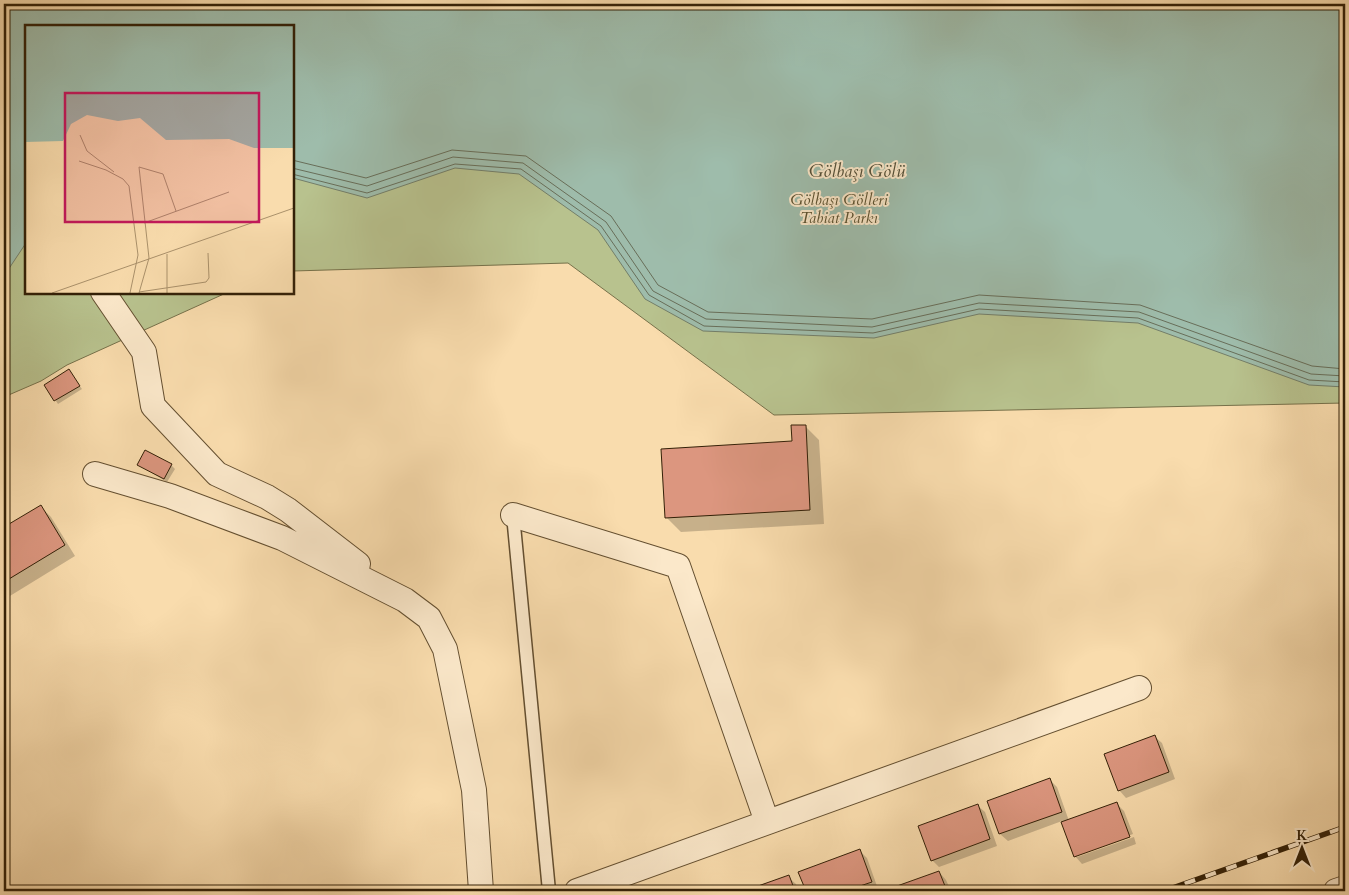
<svg xmlns="http://www.w3.org/2000/svg" width="1349" height="895" viewBox="0 0 1349 895" font-family="Cardo,serif">
<style>
.green{fill:#b8c28e;stroke:#76714a}
.water{fill:#9ebcab;stroke:#737e69}
.shadow{fill:#0003}
.lines{fill:none;stroke-linecap:round;stroke-linejoin:round}
.shore{stroke:#686e59;stroke-width:1}
.building{fill:#dc967f;stroke:#332007}
.lane-casing{stroke:#644f30;stroke-width:15}
.street-casing{stroke:#644f30;stroke-width:26}
.lane{stroke:#fbe8ca;stroke-width:12}
.street{stroke:#fbe8ca;stroke-width:24}
.rail-casing{stroke:#332007;stroke-width:5.5}
.rail{stroke:#fbe8ca;stroke-width:4;stroke-dasharray:11;stroke-linecap:butt}
.labels{text-anchor:middle;stroke-width:4;stroke-linejoin:round;paint-order:stroke}
.park-label{font-size:16px;font-style:italic;fill:#5b5130;stroke:#fbe8ca}
.water-label{font-size:18px;font-style:italic;fill:#534f38;stroke:#fbe8ca}
.inset-road{fill:none;stroke:#aa916b;stroke-width:1}
.view{fill:#c2185b;fill-opacity:0.15;stroke:#c2185b;stroke-width:2.5}
.inset-edge{fill:none;stroke:#332007;stroke-width:2.5}
</style>
<rect width="100%" height="100%" fill="#f9dcad"/>
<filter id="stains"><feTurbulence type="fractalNoise" baseFrequency=".004" numOctaves="4"/><feColorMatrix values="0 0 0 0 .2 0 0 0 0 .09 0 0 0 0 .02 0 0 0 .5 -.17"/></filter>
<radialGradient id="worn" r=".72"><stop offset=".6" stop-color="#630" stop-opacity="0"/><stop offset="1" stop-color="#630" stop-opacity=".3"/></radialGradient>
<!-- green -->
<path class="green" d="M4,4h1341v399l-571,12 -206,-152 -275,8 -1,-245h-266v266l200,1 -159,72 -26,16 -37,16z"/>
<!-- water -->
<path class="water" d="M4,4h1341v383l-36,-2 -171,-62 -159,-9 -105,24 -171,-7 -58,-32 -47,-69 -79,-56 -64,-6 -88,30 -74,-20 -1,-152h-266v217l-22,33z"/>
<!-- shadow -->
<path class="shadow" d="M69,371l13,18 -24,15 -13,-19z
M805,426l14,14 5,84 -143,8 -14,-14 126,-76z
M139,465h32l4,4 -8,13z
M40,506l11,11 24,39 -70,43 -1,-71z
M1154,736l8,7 13,36 -49,19 -7,-8z
M1050,780l7,7 12,34 48,-17 7,7 9,23 -56,21v2l57,-20 2,7 -54,20 -7,-8 -13,-35 -54,20 -8,-7 -11,-32z
M977,805l8,7 12,34 -58,21 -7,-7z
M860,851l7,7 11,31 -6,2h-65l-7,-19z
M939,872l7,8 5,11h-64z
M788,877l8,7 2,7h-50z"/>
<g class="lines">
<!-- shore -->
<path class="shore" d="M292,160l74,18 86,-28 74,6 85,60 47,69 50,27 164,7 107,-24 161,10 172,61 33,3
M292,168l75,18 86,-29 70,6 83,59 47,69 53,28 166,8 107,-24 160,9 172,62 34,2
M292,174l75,19 88,-29 66,5 80,57 48,69 55,31 169,7 106,-24 159,9 171,62 36,2"/>
</g>
<!-- building -->
<path class="building" d="M69,369l11,17 -26,15 -10,-16z
M791,425h15l4,85 -145,8 -4,-69 131,-8z
M145,450l27,14 -8,15 -27,-14z
M41,505l24,40 -61,37v-55z
M1155,735l14,37 -51,19 -14,-37z
M1050,778l12,34 -63,22 -12,-33z
M1117,802l13,35 -56,20 -13,-35z
M978,804l12,35 -59,22 -13,-35z
M860,849l12,33 -27,9h-39l-8,-19z
M939,871l8,20h-64z
M789,875l6,16h-51z"/>
<g class="lines">
<!-- lane casing -->
<g class="lane-casing">
<path id="lane" d="M513,515l36,376"/>
</g>
<!-- street casing -->
<g class="street-casing">
<path id="street" d="M103,292l41,60 9,54 64,68 50,23 21,13 70,54
M95,474l75,22 112,42 123,62 24,18 16,31 29,141 7,101
M513,515l165,51 89,256
M577,891l562,-203
M1336,891l9,-3"/>
</g>
<!-- lane -->
<use href="#lane" class="lane"/>
<!-- street -->
<use href="#street" class="street"/>
<!-- rail casing -->
<g class="rail-casing">
<path id="rail" d="M1164,891l181,-64"/>
</g>
<!-- rail -->
<use href="#rail" class="rail"/>
</g>
<g class="labels">
<!-- park labels -->
<g class="park-label">
<text x="839" y="205">Gölbaşı Gölleri<tspan x="839" dy="18">Tabiat Parkı</tspan></text>
</g>
<!-- water labels -->
<g class="water-label">
<text x="857" y="177">Gölbaşı Gölü</text>
</g>
</g>
<!-- overview -->
<g transform="translate(25 25)">
<rect width="269" height="269" fill="#f9dcad"/>
<path d="M0,0h269v123h-40l-25,-9 -63,1 -26,-22 -22,3 -31,-6 -16,9 -8,17 -38,1z" fill="#9ebcab"/>
<path class="inset-road" d="M55,110l7,16 27,21M54,136l27,9 17,9 6,7 9,69 -8,38M119,198l85,-31M142,229v39M114,267l67,-10 3,-4 -1,-25M27,268l242,-85M114,268l10,-35 -10,-91 24,7 13,37"/>
<path class="view" d="M40,68h194v129h-194z"/>
<rect width="269" height="269" class="inset-edge"/>
</g>
<!-- margin -->
<rect width="1349" height="895" fill="none" stroke="#f9dcad" stroke-width="20"/>
<rect x="5" y="5" width="1339" height="885" fill="none" stroke="#332007" stroke-width="2.5"/>
<rect x="10" y="10" width="1329" height="875" fill="none" stroke="#332007"/>
<!-- north arrow -->
<g transform="translate(1302 848)" stroke="#fbe8ca" stroke-width="4" paint-order="stroke">
<path d="M0-4L9 19L0 12L-9 19Z" fill="#332007"/>
<text y="-8" font-size="14" font-weight="bold" text-anchor="middle" fill="#332007">K</text>
</g>
<rect width="100%" height="100%" filter="url(#stains)"/>
<rect width="100%" height="100%" fill="url(#worn)"/>
</svg>
